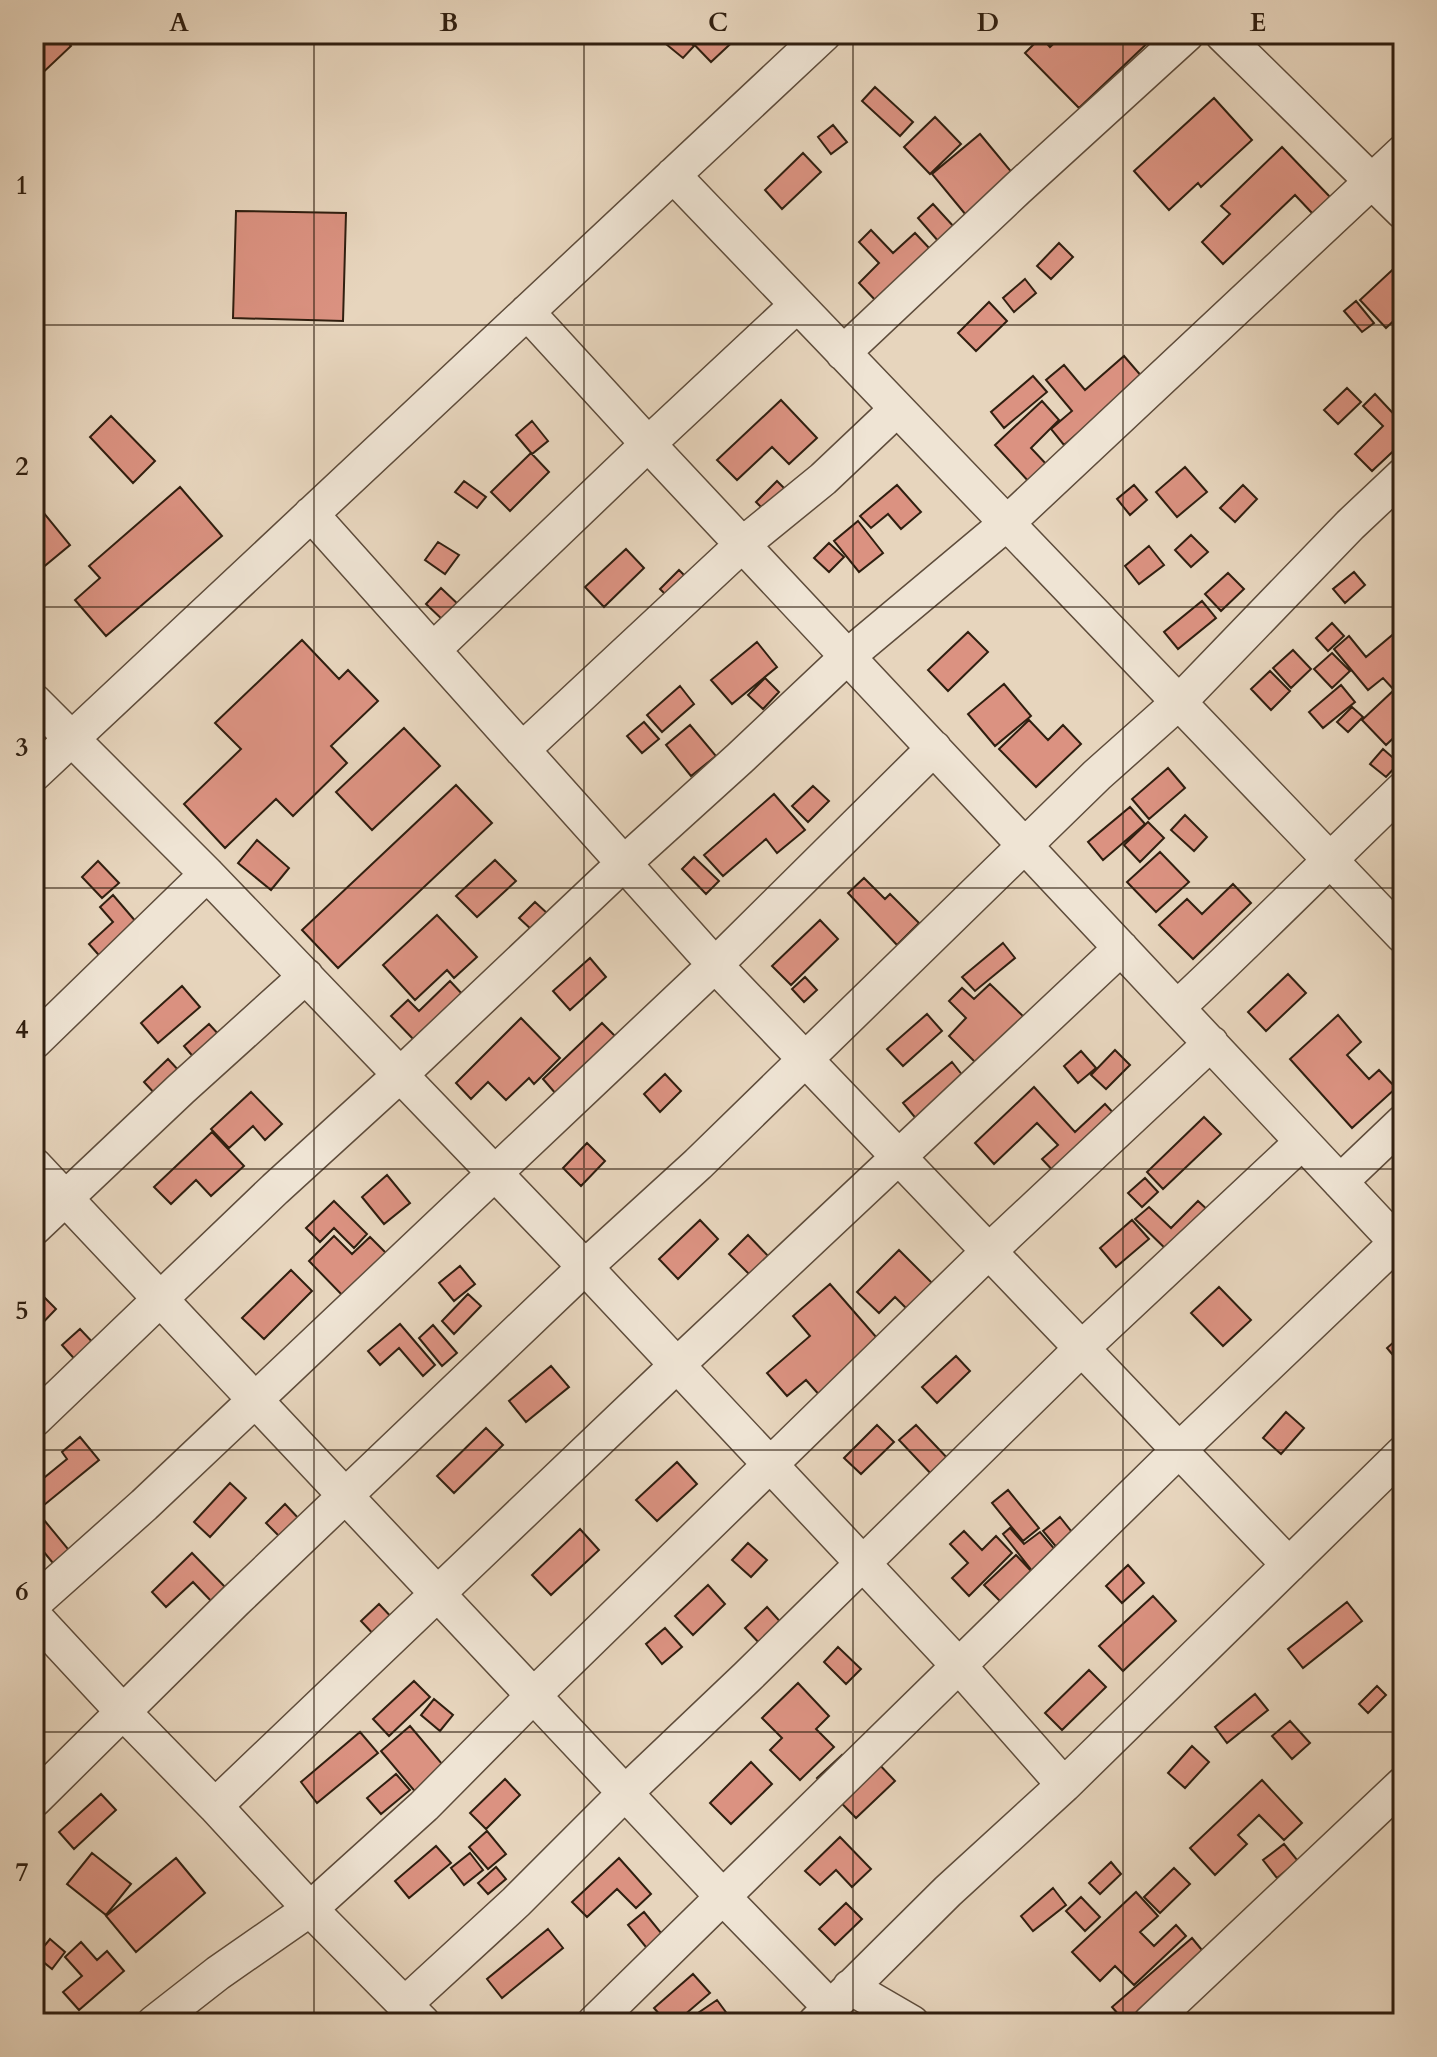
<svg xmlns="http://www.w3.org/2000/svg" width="1437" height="2057" viewBox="0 0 1437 2057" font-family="Cardo,serif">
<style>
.building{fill:#db9281;stroke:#301f10;stroke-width:2}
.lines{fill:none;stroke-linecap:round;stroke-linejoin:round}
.minor-casing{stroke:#5e4c3b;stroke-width:37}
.minor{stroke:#efe4d4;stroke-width:34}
.grid{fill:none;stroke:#301f10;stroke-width:2;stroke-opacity:0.55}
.neatline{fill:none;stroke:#301f10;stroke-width:3}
.grid-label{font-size:26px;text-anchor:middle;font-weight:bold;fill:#301f10}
</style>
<rect width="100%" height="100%" fill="#e7d5bd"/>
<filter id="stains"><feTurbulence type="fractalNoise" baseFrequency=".0025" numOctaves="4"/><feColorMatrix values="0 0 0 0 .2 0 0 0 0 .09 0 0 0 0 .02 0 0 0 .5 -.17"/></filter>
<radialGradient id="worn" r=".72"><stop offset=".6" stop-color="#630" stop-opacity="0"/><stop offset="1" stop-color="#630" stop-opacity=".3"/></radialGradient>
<!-- building -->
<path class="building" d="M34,34h26l11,12 -37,35z
M667,34h13l14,12 -11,12 -22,-18z
M684,34h57l-30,28z
M1064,34h93l-78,74 -54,-55 16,-16 9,10z
M875,87l38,35 -13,14 -38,-35z
M1214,98l38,42 -51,47 -3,-4 -29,27 -35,-39z
M935,117l26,27 -31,30 -26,-27z
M833,125l14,17 -16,12 -13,-17z
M980,134l34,41 -48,40 -34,-41z
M1282,147l49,51 -18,16 -18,-19 -72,69 -21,-22 28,-28 -9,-8z
M803,153l18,19 -39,37 -17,-19z
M933,204l22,24 -16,14 -21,-24z
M236,211l110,2 -3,108 -110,-3z
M871,230l22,23 22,-20 16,17 -54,52 -18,-19 20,-20 -20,-21z
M1059,243l14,14 -22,22 -14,-13z
M1403,260v52l-17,16 -26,-28z
M1025,279l11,14 -22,19 -11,-14z
M1356,301l18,22 -12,9 -18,-21z
M989,302l18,19 -31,30 -18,-18z
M1124,356l19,22 -79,67 -13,-16 21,-18 -26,-31 18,-15 21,25z
M1033,376l14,16 -43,36 -13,-16z
M1347,388l14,14 -23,22 -14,-14z
M1375,394l28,30v18l-31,29 -17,-17 28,-28 -20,-20z
M781,400l36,38 -28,26 -17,-17 -35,33 -20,-20z
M1042,401l17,19 -28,28 17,18 -18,17 -35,-38z
M111,416l44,45 -22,22 -43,-46z
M532,421l16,20 -16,13 -16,-19z
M531,453l18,19 -39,39 -19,-19z
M1185,467l22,25 -30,25 -21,-25z
M464,481l22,16 -9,11 -22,-16z
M777,481l21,21 -21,21 -21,-21z
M897,485l24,27 -20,17 -13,-15 -17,14 -11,-12z
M1134,485l13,15 -17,15 -13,-16z
M1243,485l14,14 -22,23 -15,-14z
M180,487l42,49 -116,100 -31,-36 25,-22 -11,-12z
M34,501l36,44 -29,24 -7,-9z
M858,521l25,32 -24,19 -25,-31z
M1191,535l17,17 -17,15 -16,-17z
M438,542l21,13 -14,19 -20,-14z
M829,543l15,14 -15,15 -15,-14z
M1149,546l15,19 -25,19 -14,-18z
M626,549l18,19 -40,39 -19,-20z
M679,570l19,19 -19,19 -19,-19z
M1354,572l11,13 -20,18 -12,-14z
M1228,573l16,16 -23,22 -16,-17z
M441,588l19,18 -15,16 -19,-18z
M1202,601l14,17 -38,31 -14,-17z
M1332,623l12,13 -16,15 -12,-13z
M1403,626v29l-8,6 8,9v14l-8,7 -12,-13 -15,12 -34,-41 15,-13 17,21z
M968,632l20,20 -40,39 -20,-21z
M302,640l37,39 9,-9 30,31 -47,45 16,17 -54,53 -17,-17 -51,49 -41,-44 57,-55 -26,-26z
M757,642l20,25 -45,37 -21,-24z
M1293,650l18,19 -20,19 -18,-20z
M1332,653l18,18 -18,17 -18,-19z
M1270,671l20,20 -19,19 -20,-21z
M765,678l14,14 -16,17 -15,-14z
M1004,684l27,32 -36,30 -27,-32z
M1341,685l14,17 -32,26 -14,-16z
M680,686l14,18 -32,28 -15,-17z
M1393,691l10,10v28l-17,16 -24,-25z
M1352,707l11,10 -15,15 -11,-10z
M1029,720l19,20 15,-15 18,19 -45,43 -37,-38z
M644,722l15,17 -17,14 -15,-17z
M690,725l26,31 -25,20 -25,-31z
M404,728l36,38 -68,64 -36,-38z
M1383,749l16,14 -13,14 -16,-13z
M1168,768l17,20 -36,31 -17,-20z
M456,785l36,38 -154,145 -36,-38z
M813,786l16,15 -21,21 -16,-16z
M774,794l31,36 -28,23 -11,-14 -43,37 -19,-21z
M1130,807l15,17 -42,36 -15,-18z
M1185,815l22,22 -13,14 -23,-21z
M1148,822l16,16 -24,24 -16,-17z
M257,840l32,28 -18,22 -33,-27z
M1160,852l29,30 -33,30 -29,-30z
M694,857l25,24 -13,13 -24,-25z
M495,860l21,21 -39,36 -21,-21z
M98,861l21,22 -17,15 -20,-21z
M864,878l21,21 5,-5 29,29 -22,22 -49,-52z
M1233,884l18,19 -58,56 -34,-34 28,-26 15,15z
M113,895l30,35 -38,32 -16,-18 24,-22 -13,-15z
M535,902l13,12 -15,17 -14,-13z
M437,915l40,42 -23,21 -7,-8 -32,30 -32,-35z
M820,920l18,19 -47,46 -19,-19z
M1003,943l12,15 -40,33 -13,-14z
M590,958l16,19 -36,33 -17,-19z
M1288,974l18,19 -40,38 -18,-19z
M805,977l12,13 -13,12 -12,-13z
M450,981l14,15 -48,46 -25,-26 17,-16 11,11z
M990,984l36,35 -47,47 -30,-30 17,-18 -17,-17 13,-13 12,11z
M182,986l18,21 -42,36 -17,-20z
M927,1014l15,17 -39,35 -16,-17z
M1338,1015l23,27 -14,13 22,24 10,-9 17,18 -44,40 -62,-69z
M521,1018l39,40 -26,26 -5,-6 -23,22 -18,-18 -17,17 -15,-16z
M602,1023l14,14 -60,57 -13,-15z
M209,1024l12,13 -25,23 -12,-14z
M1115,1050l15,15 -24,24 -15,-14z
M1081,1051l15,17 -18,15 -14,-17z
M168,1059l13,14 -24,23 -13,-14z
M952,1062l15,19 -49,40 -15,-18z
M665,1074l16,17 -21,21 -16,-18z
M1034,1087l41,45 30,-28 13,14 -61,57 -15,-16 16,-14 -21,-22 -43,41 -19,-21z
M251,1092l31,32 -17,16 -12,-14 -24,22 -18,-19z
M1204,1117l17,17 -58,55 -16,-17z
M212,1132l32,34 -33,30 -15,-16 -25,24 -17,-17z
M587,1143l18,18 -24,25 -18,-18z
M387,1175l23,28 -26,21 -22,-27z
M1145,1178l13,14 -16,15 -14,-14z
M334,1201l33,33 -13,14 -20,-20 -14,14 -14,-14z
M1198,1201l13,12 -40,41 -36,-35 14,-12 22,21z
M700,1220l18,19 -40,40 -19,-20z
M1132,1220l17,19 -33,28 -16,-19z
M748,1235l23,24 -19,18 -23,-23z
M334,1236l18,18 18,-17 19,19 -44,42 -36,-37z
M899,1250l34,34 -26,25 -12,-12 -16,16 -22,-21z
M460,1266l15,18 -21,17 -15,-18z
M291,1270l21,21 -48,48 -22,-21z
M830,1284l53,61 -61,53 -16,-18 -19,16 -20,-23 43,-37 -17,-20z
M1219,1287l32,33 -28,26 -32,-33z
M468,1294l13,12 -27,28 -12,-13z
M42,1295l14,14 -22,23v-30z
M400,1324l35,41 -12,11 -24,-28 -19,17 -12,-14z
M433,1325l24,28 -15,13 -23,-28z
M80,1329l17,18 -18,17 -17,-19z
M1403,1334v33l-16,-19z
M956,1356l14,15 -33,32 -15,-16z
M551,1366l18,21 -43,35 -17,-21z
M1286,1412l18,16 -23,26 -18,-16z
M877,1425l17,17 -33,32 -17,-16z
M916,1425l35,37 -17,15 -35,-37z
M486,1428l17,17 -49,48 -17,-17z
M80,1437l19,23 -61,50 -4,-4v-20l33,-27 -5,-7z
M677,1462l20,22 -40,37 -21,-21z
M230,1483l16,15 -36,39 -16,-15z
M1008,1490l31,38 -16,13 -31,-38z
M285,1504l16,17 -19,18 -16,-16z
M1060,1517l15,19 -17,13 -15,-18z
M44,1520l29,35 -16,13 -23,-28v-11z
M1010,1528l14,16 16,-12 17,20 -24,20 -30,-38z
M580,1529l19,21 -48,45 -19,-20z
M964,1531l18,19 14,-14 16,17 -43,43 -17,-18 16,-15 -18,-19z
M748,1543l19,17 -16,17 -19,-17z
M192,1553l35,36 -14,14 -20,-21 -27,25 -14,-15z
M1016,1555l16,17 -31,30 -17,-17z
M1128,1565l16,18 -22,20 -16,-17z
M708,1585l17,19 -32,31 -18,-19z
M1153,1596l23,25 -53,50 -24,-25z
M1347,1602l15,19 -59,47 -15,-19z
M379,1604l17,18 -18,17 -17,-18z
M767,1607l17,19 -22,20 -17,-18z
M665,1628l17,19 -20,17 -16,-20z
M838,1647l23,22 -15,15 -22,-22z
M1089,1670l17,17 -44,43 -17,-17z
M414,1681l16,16 -41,39 -16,-17z
M798,1683l31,33 -13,13 18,18 -34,33 -30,-30 12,-12 -20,-20z
M1377,1686l9,9 -18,18 -9,-9z
M1255,1694l13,16 -41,33 -12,-16z
M434,1699l19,16 -13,16 -19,-16z
M1290,1721l20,22 -18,16 -20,-23z
M410,1726l38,45 -30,24 -37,-44z
M360,1732l18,21 -61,50 -16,-21z
M1192,1746l17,16 -24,26 -17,-15z
M842,1755l18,20 15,-15 20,21 -39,37 -39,-40z
M751,1762l21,22 -41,40 -21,-21z
M396,1774l14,16 -29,24 -14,-16z
M505,1779l15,16 -34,34 -16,-16z
M1262,1780l40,43 -18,17 -25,-25 -21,20 9,9 -32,31 -25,-27z
M101,1794l15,16 -42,39 -15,-17z
M487,1831l19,23 -18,15 -19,-22z
M840,1837l31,32 -19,18 -16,-17 -16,15 -15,-14z
M1284,1844l14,17 -21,17 -14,-18z
M436,1846l15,17 -42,35 -14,-17z
M92,1853l39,31 -25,31 -39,-31z
M470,1853l13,17 -19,15 -13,-17z
M176,1858l29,35 -69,59 -30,-36z
M619,1858l32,36 -15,14 -19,-19 -30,28 -15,-15z
M1111,1862l10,12 -21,20 -11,-11z
M496,1867l10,12 -18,15 -10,-11z
M1174,1868l16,16 -30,29 -16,-16z
M1053,1888l13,17 -33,26 -12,-15z
M1136,1892l22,24 -18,16 14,14 22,-21 10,11 -52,49 -19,-19 -15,15 -28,-29z
M1081,1897l19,20 -15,14 -19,-20z
M846,1903l16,16 -27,26 -16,-16z
M644,1912l22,27 -16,13 -22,-27z
M548,1929l15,19 -61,50 -15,-19z
M1192,1938l14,17 -80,68 -14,-16z
M50,1939l15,13 -13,17 -16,-13z
M81,1942l16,18 10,-9 17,20 -45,39 -16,-18 19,-16 -17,-19z
M693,1974l17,19 -35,30h-8l-13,-15z
M717,2000l11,15 -11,8h-11l-8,-10z"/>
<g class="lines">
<!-- minor casing -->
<g class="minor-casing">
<path id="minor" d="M1222,34l181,178
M673,175l730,761
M527,312l121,132 755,805
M843,353l174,-164 170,-155
M311,514l404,451 574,600
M433,650l215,-206 149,-139
M34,701l173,173 378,393 374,399 105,119
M522,750l221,-206 80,-65 74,-70
M34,774l790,-740
M1178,1007c76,-71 150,-146 225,-218
M34,1042l173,-168
M34,1165l689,732 107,110
M1340,1182l63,-60
M34,1228l147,-139 125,-113
M34,1420l241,-231 125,-114 223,-211 117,-106 108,-102 159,-133 396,-371
M34,1603l110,-98 463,-438 108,-102 219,-217
M34,1616l90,97 91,93 95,103 113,114
M34,1800l201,-199 350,-334 113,-103 399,-389 82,-73 171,-177 53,-50
M215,1806l461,-440 445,-418
M850,1987l62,36
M405,2004l111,-102 109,-109 122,-116 335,-329 220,-206
M154,2023l64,-50 92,-64 114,-103 109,-110 455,-444 223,-209
M594,2023l584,-572 219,-209
M815,2023l133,-132 116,-106 339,-332
M1150,2023l253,-239"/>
</g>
<!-- minor -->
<use href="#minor" class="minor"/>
</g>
<!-- grid -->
<path class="grid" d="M314,34v1989M584,34v1989M853,34v1989M1123,34v1989M34,325h1369M34,607h1369M34,888h1369M34,1169h1369M34,1450h1369M34,1732h1369"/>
<!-- margin -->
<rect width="1437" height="2057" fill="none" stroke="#e7d5bd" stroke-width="88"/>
<rect x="44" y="44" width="1349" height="1969" class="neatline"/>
<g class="grid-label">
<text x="179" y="31">A</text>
<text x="449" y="31">B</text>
<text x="718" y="31">C</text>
<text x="988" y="31">D</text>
<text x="1258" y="31">E</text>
<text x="22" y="194">1</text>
<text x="22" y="475">2</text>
<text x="22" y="756">3</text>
<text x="22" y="1038">4</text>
<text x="22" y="1319">5</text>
<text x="22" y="1600">6</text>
<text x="22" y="1881">7</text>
</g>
<rect width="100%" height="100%" filter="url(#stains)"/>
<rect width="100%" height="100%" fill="url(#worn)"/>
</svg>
